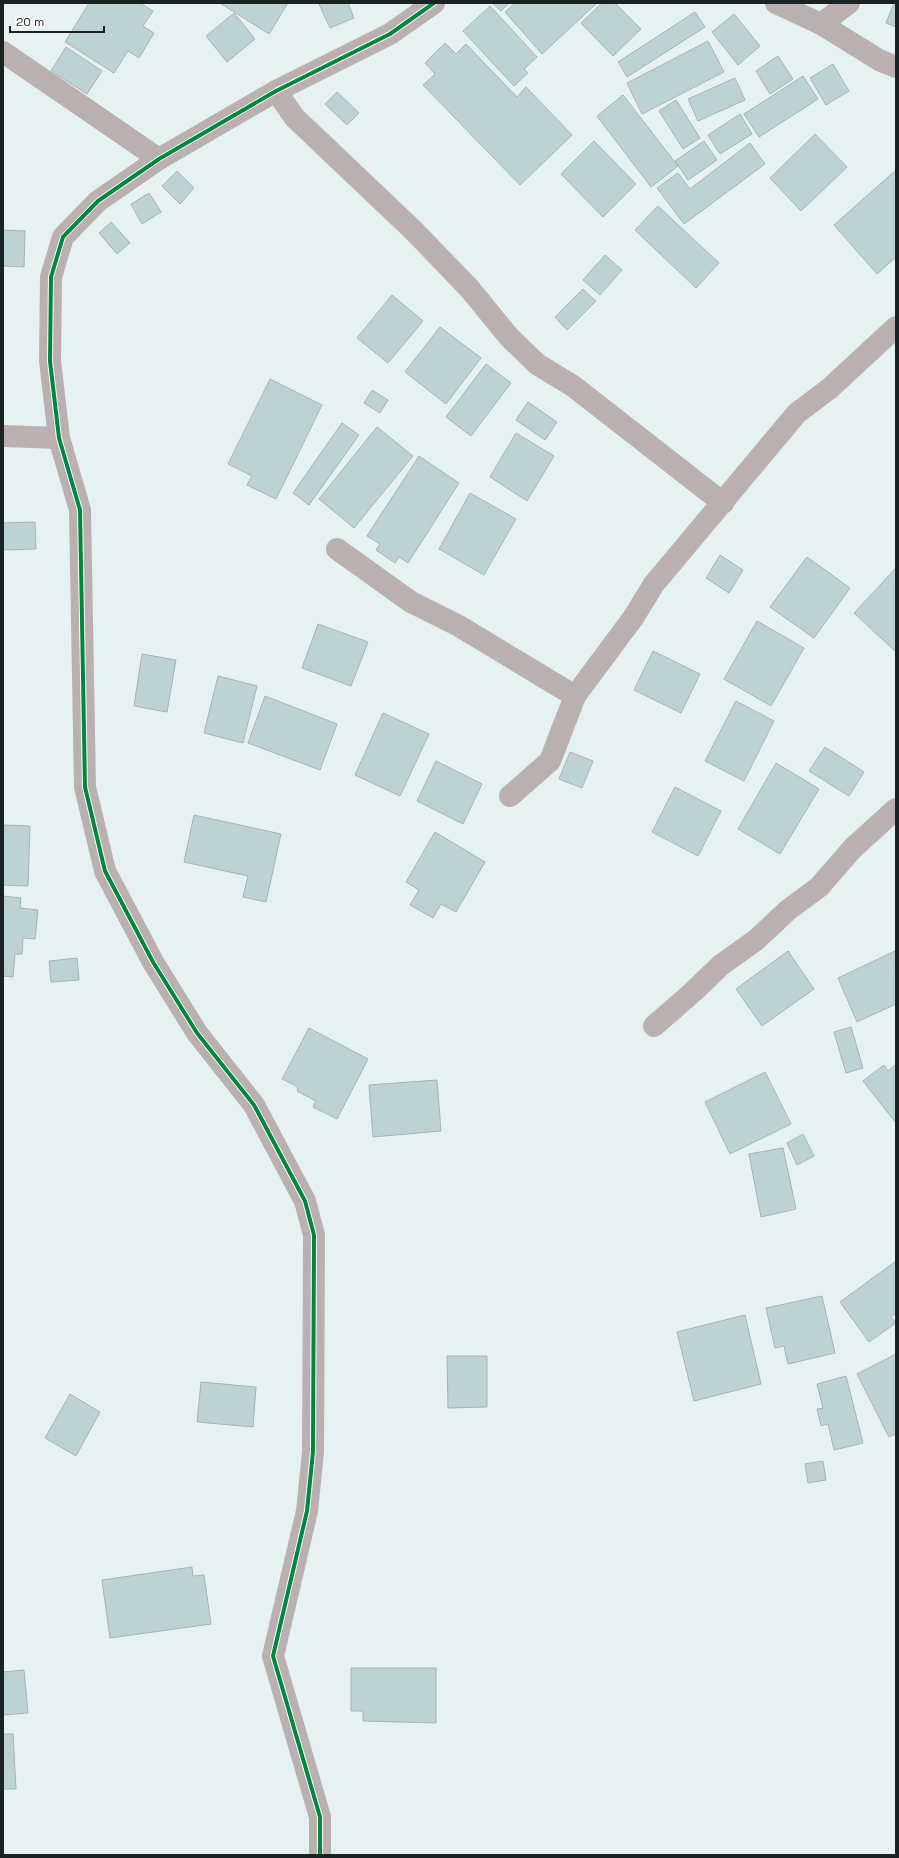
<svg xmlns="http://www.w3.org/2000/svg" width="899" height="1858" font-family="'Space Grotesk',sans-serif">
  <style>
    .building { fill: #bdd2d2; stroke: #aab2b2 }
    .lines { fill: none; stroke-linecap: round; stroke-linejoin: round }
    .minor { stroke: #bab0b0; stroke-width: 22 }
    .cycleway-casing { stroke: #fff; stroke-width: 6 }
    .cycleway { stroke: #00873e; stroke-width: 4 }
  </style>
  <rect width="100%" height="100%" fill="#e6f1f1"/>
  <g class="building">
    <path d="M89,3H140L153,11L143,26L154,33L139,58L128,51L114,73L65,42Z"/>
    <path d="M220,3H288L269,34Z"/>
    <path d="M321,3H348L354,18L330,28L319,4Z"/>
    <path d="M492,3H509L501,11Z"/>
    <path d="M515,3H597L542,54L505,12Z"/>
    <path d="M602,3H615L641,29L613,56L581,23Z"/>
    <path d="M894,3H896V27L886,23Z"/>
    <path d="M490,6L537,57L524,69L528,73L514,86L463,31Z"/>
    <path d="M695,12L705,27L627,77L618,62Z"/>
    <path d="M234,13L255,39L227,62L206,36Z"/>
    <path d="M734,14L760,46L738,65L712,32Z"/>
    <path d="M708,41L724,72L642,114L627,83Z"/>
    <path d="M445,43L456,54L466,44L517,97L526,87L572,135L520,185L423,85L435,74L425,63Z"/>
    <path d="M66,47L102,71L87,94L51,71Z"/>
    <path d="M778,56L793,79L770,94L756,71Z"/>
    <path d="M833,64L849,91L826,105L810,78Z"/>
    <path d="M803,76L818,99L759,137L744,114Z"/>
    <path d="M735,78L745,100L698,121L688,99Z"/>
    <path d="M337,92L359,113L347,125L325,104Z"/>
    <path d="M623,95L678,166L651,187L597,116Z"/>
    <path d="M676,100L700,138L683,149L659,111Z"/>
    <path d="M740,114L752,134L720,154L708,135Z"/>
    <path d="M815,134L847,167L801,211L770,178Z"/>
    <path d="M594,141L636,184L603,217L561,174Z"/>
    <path d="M704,141L717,160L688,180L675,161Z"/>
    <path d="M750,143L765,164L684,224L657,188L678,173L690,189Z"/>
    <path d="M896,170V257L877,274L834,225Z"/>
    <path d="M177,171L194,188L180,204L162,186Z"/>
    <path d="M149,193L161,212L142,224L131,204Z"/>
    <path d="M658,206L719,263L696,288L635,230Z"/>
    <path d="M111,222L130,243L117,254L99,233Z"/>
    <path d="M3,230L25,231L24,267L3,266Z"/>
    <path d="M605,255L622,270L600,295L583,280Z"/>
    <path d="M583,289L596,301L567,330L555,317Z"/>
    <path d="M392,295L423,321L388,363L357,338Z"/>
    <path d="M440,327L481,358L446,404L405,372Z"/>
    <path d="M486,364L511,383L471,436L446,417Z"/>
    <path d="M270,379L322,405L276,499L247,485L252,476L228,464Z"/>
    <path d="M372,390L388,400L380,413L364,403Z"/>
    <path d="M528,402L557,422L545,440L516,420Z"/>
    <path d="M342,423L359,435L309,505L293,493Z"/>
    <path d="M377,427L413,456L354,528L319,499Z"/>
    <path d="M516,433L554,456L527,501L490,477Z"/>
    <path d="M419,456L459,483L408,563L399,557L395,563L376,550L380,544L367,536Z"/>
    <path d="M470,493L516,519L484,575L439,549Z"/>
    <path d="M35,522L36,549L3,550V523Z"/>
    <path d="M720,555L743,570L729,593L706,578Z"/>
    <path d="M807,557L850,588L814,638L770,607Z"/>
    <path d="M896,568V652L854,613Z"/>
    <path d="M757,621L804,648L771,706L724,679Z"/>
    <path d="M318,624L368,642L351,686L302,668Z"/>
    <path d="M653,651L700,674L681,713L634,690Z"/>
    <path d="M142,654L176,660L167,712L134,706Z"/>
    <path d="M218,676L257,686L243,743L204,733Z"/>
    <path d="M265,696L337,724L320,770L248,743Z"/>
    <path d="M736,701L774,721L744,781L705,761Z"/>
    <path d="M383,713L429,734L400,796L355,775Z"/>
    <path d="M825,747L864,772L849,796L809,771Z"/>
    <path d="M570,752L593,761L582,788L559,779Z"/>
    <path d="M436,761L482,784L463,824L417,801Z"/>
    <path d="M776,763L819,789L780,854L738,829Z"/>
    <path d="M675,787L721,811L698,856L652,832Z"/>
    <path d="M194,815L281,834L266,902L243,897L248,876L184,862Z"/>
    <path d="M3,825L30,826L28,886L3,885Z"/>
    <path d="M435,832L485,862L456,912L441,904L433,918L410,905L419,890L406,882Z"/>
    <path d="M3,896L21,898L20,908L38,910L35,939L23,938L22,954H15L13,977L3,976Z"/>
    <path d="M788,951L814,989L762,1026L736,989Z"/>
    <path d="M895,951L896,1004L857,1022L838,978Z"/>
    <path d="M77,958L79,980L51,982L49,961Z"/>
    <path d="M851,1027L863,1068L846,1073L834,1032Z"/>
    <path d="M309,1028L368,1059L337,1119L313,1107L316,1101L297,1091L298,1087L282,1079Z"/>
    <path d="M896,1064V1123L863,1081L884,1065L888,1071Z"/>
    <path d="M765,1072L791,1124L730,1154L705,1102Z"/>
    <path d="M437,1080L441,1131L373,1137L369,1085Z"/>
    <path d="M803,1134L814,1156L797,1165L787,1143Z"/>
    <path d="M783,1148L796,1209L761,1217L749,1154Z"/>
    <path d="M896,1261V1313L891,1317L896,1323L869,1342L840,1302Z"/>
    <path d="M822,1296L835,1353L788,1364L784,1346L775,1348L766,1308Z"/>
    <path d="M745,1315L761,1384L694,1401L677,1332Z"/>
    <path d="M896,1354V1434L889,1437L857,1374Z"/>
    <path d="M447,1356H487V1407L448,1408Z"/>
    <path d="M846,1376L863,1443L834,1450L828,1424L821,1426L817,1409L823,1408L817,1384Z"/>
    <path d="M201,1382L256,1387L253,1427L197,1422Z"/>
    <path d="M70,1394L100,1412L76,1456L45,1438Z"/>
    <path d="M823,1461L826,1480L808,1483L805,1464Z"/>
    <path d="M192,1567L193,1576L204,1575L211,1624L110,1638L102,1580Z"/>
    <path d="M351,1668H436V1723L363,1721V1711H351Z"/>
    <path d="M24,1670L28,1713L3,1715V1672Z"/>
    <path d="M3,1734H13L16,1789H3Z"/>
  </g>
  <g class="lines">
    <g class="minor">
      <path d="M776,3L821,24L879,60L896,67"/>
      <path d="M821,24L849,3"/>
      <path d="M3,52L159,159"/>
      <path d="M276,91L295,118L413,230L469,288L510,338L537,364L573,386L723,503"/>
      <path d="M3,436L59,438"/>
      <path d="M337,549L411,602L459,626L575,696"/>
      <path d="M510,796L550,761L575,696L633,618L654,584L797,413L829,389L896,327"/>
      <path d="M654,1026L694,991L721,965L756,940L788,910L819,887L853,848L896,809"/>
      <path d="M320,1855V1817L273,1656L307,1511L313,1452L314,1235L305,1201L254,1105L197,1033L153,962L105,871L85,787L80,510L59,438L50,361L51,277L63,237L98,201L159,159L276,91L390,34L434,3"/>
    </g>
    <defs>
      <path id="cycleway" d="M320,1855V1817L273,1656L307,1511L313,1452L314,1235L305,1201L254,1105L197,1033L153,962L105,871L85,787L80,510L59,438L50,361L51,277L63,237L98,201L159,159L276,91L390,34L434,3"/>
    </defs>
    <use href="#cycleway" class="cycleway-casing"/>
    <use href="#cycleway" class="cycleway"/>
  </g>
  <rect width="899" height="1858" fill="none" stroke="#1b2222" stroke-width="8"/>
  <path d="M10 26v6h94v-6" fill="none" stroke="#1b2222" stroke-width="2"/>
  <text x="16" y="26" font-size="12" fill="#1b2222" stroke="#ffffff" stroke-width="3" paint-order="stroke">20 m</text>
</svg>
